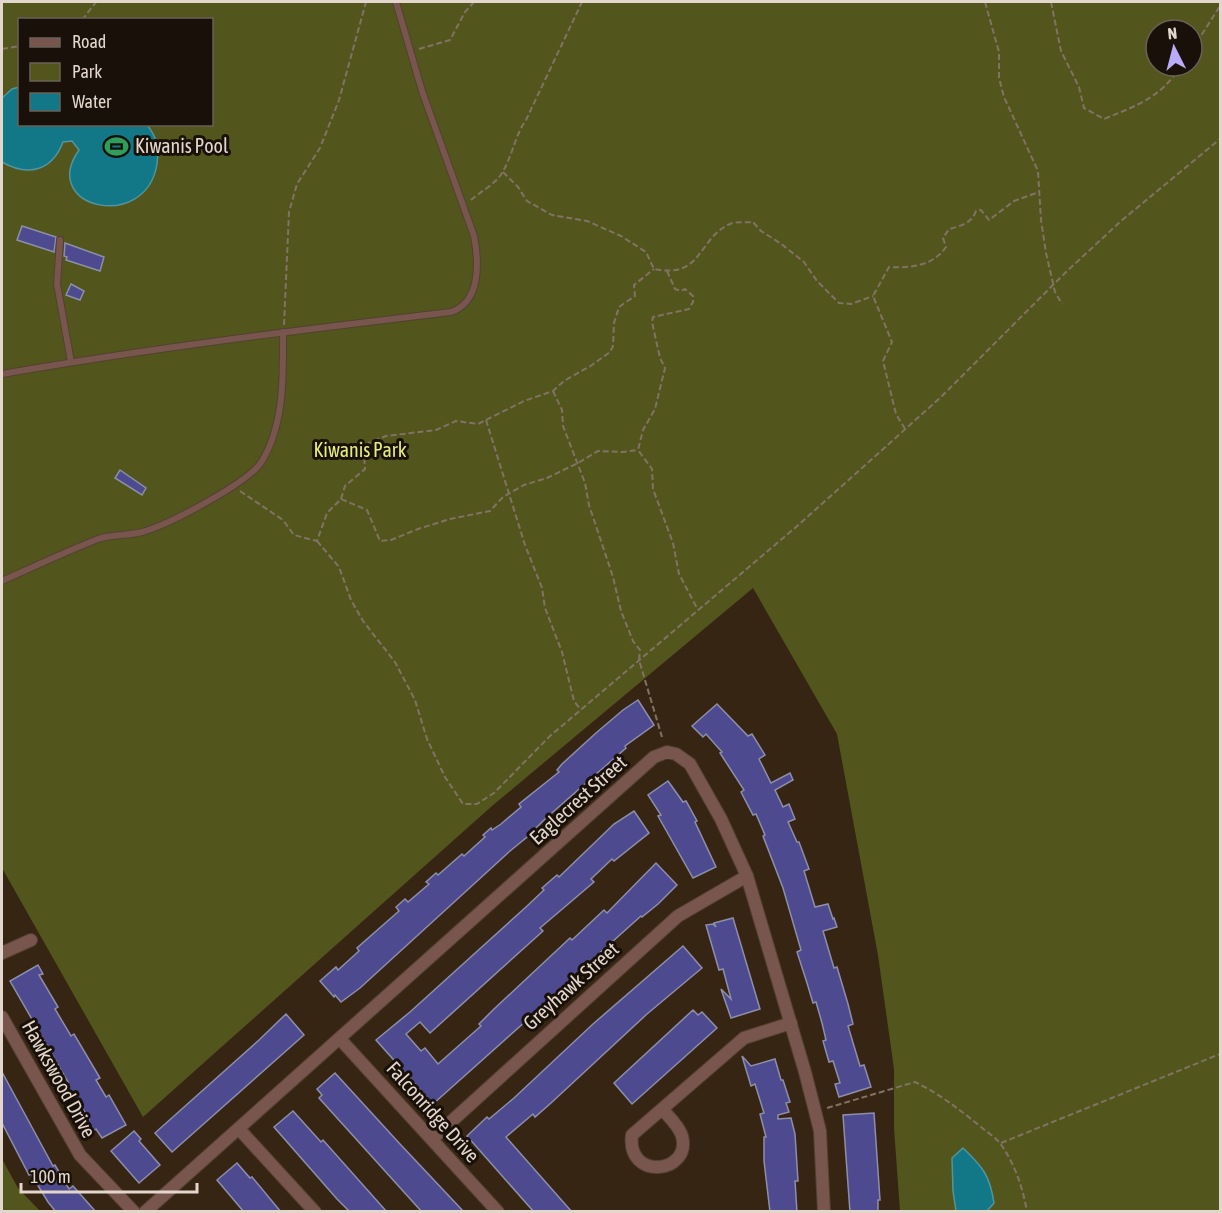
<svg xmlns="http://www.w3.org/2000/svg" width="1222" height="1213" font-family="'Asap Condensed',sans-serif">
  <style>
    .green { fill: #52561c; fill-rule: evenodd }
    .water { fill: #127888; stroke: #51949d; stroke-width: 1.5 }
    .building { fill: #4d4a8f; stroke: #8d8fa9; stroke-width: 1.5 }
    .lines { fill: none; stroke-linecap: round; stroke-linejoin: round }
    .lane-casing { stroke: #534132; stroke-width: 8 }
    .street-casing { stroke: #534132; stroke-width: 14 }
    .path { stroke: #817264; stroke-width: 2; stroke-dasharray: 6 3; stroke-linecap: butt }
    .lane { stroke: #78554d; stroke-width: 6 }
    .street { stroke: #78554d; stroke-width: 12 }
    .labels { text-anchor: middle; stroke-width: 6; stroke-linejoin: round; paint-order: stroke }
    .poi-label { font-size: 20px; fill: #e3d7cd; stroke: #181009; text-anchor: start }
    .park-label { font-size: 20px; fill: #e5ed7a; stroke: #181009 }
    .street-label { font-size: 20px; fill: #e3d7cd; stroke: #181009 }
  </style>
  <rect width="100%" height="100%" fill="#372514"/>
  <g class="green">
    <path d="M2,2H1220V1211H900L894,1128V1069L878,955L837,734L753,588L492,806L143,1117L2,868ZM20,20H212V124H20ZM1156,30H1192V66H1156Z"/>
    <path d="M2,1159L18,1188L40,1211H2Z"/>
  </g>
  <g class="water">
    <path d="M19,87L20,124L147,125C157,137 159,148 157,164C146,233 38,208 79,150L72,141L63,142C52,171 28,177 2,162V98L12,89Z"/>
    <path d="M963,1148C983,1167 990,1176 994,1203L987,1211H956L953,1191L952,1158Z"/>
  </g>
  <g class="building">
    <path d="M22,226L56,237L54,252L17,240Z"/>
    <path d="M65,243L104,257L100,271L66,260L67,257L64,256Z"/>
    <path d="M71,284L84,291L80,300L66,295Z"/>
    <path d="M120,470L146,488L142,495L115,478Z"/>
    <path d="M638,700L654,725L625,746L626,748L545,819L536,828L537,829L510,851L360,988L341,1002L335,995L334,997L320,981L336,967L338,970L359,951L357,948L399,911L396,907L405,899L408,902L429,884L426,882L436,873L438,875L462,854L464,856L485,837L483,835L491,828L492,830L501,824L521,807L519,804L559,772L557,770L562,764L596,733L623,710Z"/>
    <path d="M717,704L748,736L752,734L765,755L759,759L771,783L790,773L793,780L775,790L783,807L789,804L795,819L788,822L797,842H799L809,869L804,871L815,907L828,904L833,919L834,918L837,927L823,931L834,968L837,967L848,1004L853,1024L848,1026L860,1066L864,1065L871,1087L839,1097L835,1084L840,1083L833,1061L829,1062L823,1041L826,1040L822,1023L816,1002L813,1003L807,983L797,952L801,950L783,888L763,836L765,835L756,814L753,815L741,792L744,790L720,753L722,752L706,734L703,737L692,726Z"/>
    <path d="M668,781L683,802L686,801L697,821L695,822L716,867L693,878L658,816L661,815L648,795Z"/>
    <path d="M634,811L649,833L614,861L612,859L591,879L594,882L540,928L543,931L430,1033L420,1022L406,1034L421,1051L425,1048L438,1064L481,1026L479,1024L494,1009L570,938L572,940L604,910L607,913L656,863L677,885L658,904L642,917L641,916L593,959L563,988L433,1104L376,1040L410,1012L526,907L544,890L542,888L557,875L559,877L614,824Z"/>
    <path d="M733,918L760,1009L731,1018L721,989L731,999L723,969L719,970L706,925L713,924L716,927L714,923Z"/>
    <path d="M683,946L702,968L647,1014L551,1103L535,1117L533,1114L506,1137L572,1212H534L467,1136L487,1117L489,1119L514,1098L593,1024Z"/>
    <path d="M38,965L43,974L39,975L58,1007L55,1009L71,1036L74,1034L100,1078L96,1080L106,1097L109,1095L126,1125L102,1138L96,1129L93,1131L87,1121L89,1120L74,1093L71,1094L65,1083L68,1082L10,981Z"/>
    <path d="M693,1010L698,1015L702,1012L717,1028L632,1104L614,1083Z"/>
    <path d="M286,1014L304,1035L172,1152L155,1133L259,1040Z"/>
    <path d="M742,1056L751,1066L775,1059L781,1080H783L790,1102L786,1103L789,1112L778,1115V1119L791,1118L795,1134L798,1181H795L797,1212H770L764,1161V1137H766L760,1114L764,1113L755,1084L751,1086Z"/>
    <path d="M2,1072L53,1166L55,1165L69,1189L73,1186L96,1212H56L48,1202L31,1174L29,1175L2,1123Z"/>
    <path d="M335,1073L400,1144L464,1212H422L319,1098L322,1095L317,1089Z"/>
    <path d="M293,1111L321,1142L323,1140L387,1212H350L337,1199L274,1127Z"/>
    <path d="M874,1113L880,1200H878V1212H850L843,1115Z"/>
    <path d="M134,1131L141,1139L139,1141L160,1165L139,1183L111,1151Z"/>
    <path d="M237,1163L250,1178L252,1177L281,1212H244L217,1180Z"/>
  </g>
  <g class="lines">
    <defs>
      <g id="lane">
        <path d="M60,240L57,284L71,362"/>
        <path d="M2,374C151,348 300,330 451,312C481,302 479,262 474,236L422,91L396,2"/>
        <path d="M2,581C33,567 65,552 98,539C112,534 127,536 142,532C168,525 250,482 262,461C285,423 283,373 283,332"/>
      </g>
      <g id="street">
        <path d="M2,953L31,940"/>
        <path d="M2,1017L80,1155L134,1212"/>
        <path d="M340,1039L498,1212"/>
        <path d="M662,1109C669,1117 679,1126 682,1136C692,1174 626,1181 632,1135L744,1038L791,1023"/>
        <path d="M239,1129L315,1212"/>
        <path d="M432,1139L678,916L747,876"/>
        <path d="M145,1212L654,757L667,752L676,754L690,764L721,819L747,876L805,1072L815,1111L820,1131L824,1212"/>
      </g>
    </defs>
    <use href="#lane" class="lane-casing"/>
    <use href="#street" class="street-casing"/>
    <g class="path">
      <path d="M985,2L999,52V78L1004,97L1038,171L1041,220L1046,253L1055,292L1062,304"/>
      <path d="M1051,2L1061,51L1079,87L1084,108L1104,119C1138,105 1160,98 1181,66"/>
      <path d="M82,20L96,2"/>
      <path d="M2,49L20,46"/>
      <path d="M419,49L450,40L465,12L474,2"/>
      <path d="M1192,50L1220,6"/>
      <path d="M503,172L518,187L527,201L552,215L587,221L621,236L646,252L654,269C703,279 697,239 730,224C736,221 746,223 753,222L761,231L780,243L804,262L817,281L839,303L851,304L873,296"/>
      <path d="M471,200C480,192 493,185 500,176C512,159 514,137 526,120L582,2"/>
      <path d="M667,271L675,289L681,291L685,289L693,296V302L689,309L653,317L652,322L660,358L665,368L655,409L643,430L638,450L652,469L653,489L673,543L679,574L698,610"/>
      <path d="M284,325L289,212L297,184L320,148L339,100L366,2"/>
      <path d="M553,391L562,410L563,426L585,483L589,505L613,577L621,611L633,641L640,650L639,660L662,737"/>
      <path d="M486,420L525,545L542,588L545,608L562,652L574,701L581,710"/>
      <path d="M905,429L896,414L883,361L892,342L873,296L889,267C911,268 933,266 946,247L943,238L949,229C961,226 972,223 976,211L981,210L989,220L1014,201L1039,192"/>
      <path d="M240,491L283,520L294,535L317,541L327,513L341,499L367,510L380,541L391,540L418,529L450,519L490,511L503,497L524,485L547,478L578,463L598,451L623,452L638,450"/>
      <path d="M341,499L345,486L365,469L364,454L369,443L386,436L436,430L456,421L478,424L524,401L553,391L564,381L592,365L610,352L613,346L614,323L619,307L635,296L634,285L654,269"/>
      <path d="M317,541L339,567L351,600L363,621L395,662L415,700L427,739L445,777L463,804H477L494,793L550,736L796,527L940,398L1065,273L1121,221L1220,139"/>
      <path d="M827,1108L915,1082C940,1094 960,1110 981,1127C988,1133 997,1138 1002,1146C1015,1165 1023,1188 1027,1212"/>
      <path d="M1001,1143L1220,1054"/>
    </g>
    <use href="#lane" class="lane"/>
    <use href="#street" class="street"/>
  </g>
  <defs>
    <symbol id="stadium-bare" viewBox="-9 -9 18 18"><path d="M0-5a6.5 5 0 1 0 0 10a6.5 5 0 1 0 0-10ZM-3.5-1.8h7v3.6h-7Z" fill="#2e9e5b" stroke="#181009" stroke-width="2.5" paint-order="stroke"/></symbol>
  </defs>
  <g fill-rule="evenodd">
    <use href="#stadium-bare" x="100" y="130" width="33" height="33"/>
  </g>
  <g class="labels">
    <g class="poi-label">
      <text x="135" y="153">Kiwanis Pool</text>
    </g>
    <g class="park-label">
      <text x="360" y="457">Kiwanis Park</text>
    </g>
    <g class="street-label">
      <text transform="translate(578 800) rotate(-42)" y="7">Eaglecrest Street</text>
      <text transform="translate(571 986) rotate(-42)" y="7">Greyhawk Street</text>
      <text transform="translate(59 1079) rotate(61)" y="7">Hawkswood Drive</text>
      <text transform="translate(433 1112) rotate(48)" y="7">Falconridge Drive</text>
    </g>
  </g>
  <rect width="1222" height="1213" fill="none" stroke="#e3d7cd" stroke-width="6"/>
  <rect x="18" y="18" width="195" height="108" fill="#181009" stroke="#696057" stroke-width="1.5"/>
  <rect x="30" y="38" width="30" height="9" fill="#78554d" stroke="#696057" stroke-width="1.5"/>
  <text x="72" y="48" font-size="18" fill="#e3d7cd">Road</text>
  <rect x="30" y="63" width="30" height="18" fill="#52561c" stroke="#696057" stroke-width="1.5"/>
  <text x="72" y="78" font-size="18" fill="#e3d7cd">Park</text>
  <rect x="30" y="93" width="30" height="18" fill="#127888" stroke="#696057" stroke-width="1.5"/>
  <text x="72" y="108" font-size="18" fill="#e3d7cd">Water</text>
  <g transform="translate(1174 48) rotate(354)"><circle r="28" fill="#181009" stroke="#696057" stroke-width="1.5"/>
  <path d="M0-4.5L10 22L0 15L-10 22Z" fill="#b9abf7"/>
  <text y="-9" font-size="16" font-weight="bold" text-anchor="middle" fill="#e3d7cd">N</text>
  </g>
  <path d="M21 1183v9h176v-9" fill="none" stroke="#e3d7cd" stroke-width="3"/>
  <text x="30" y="1183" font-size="18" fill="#e3d7cd" stroke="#181009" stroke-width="4.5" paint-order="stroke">100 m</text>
</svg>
